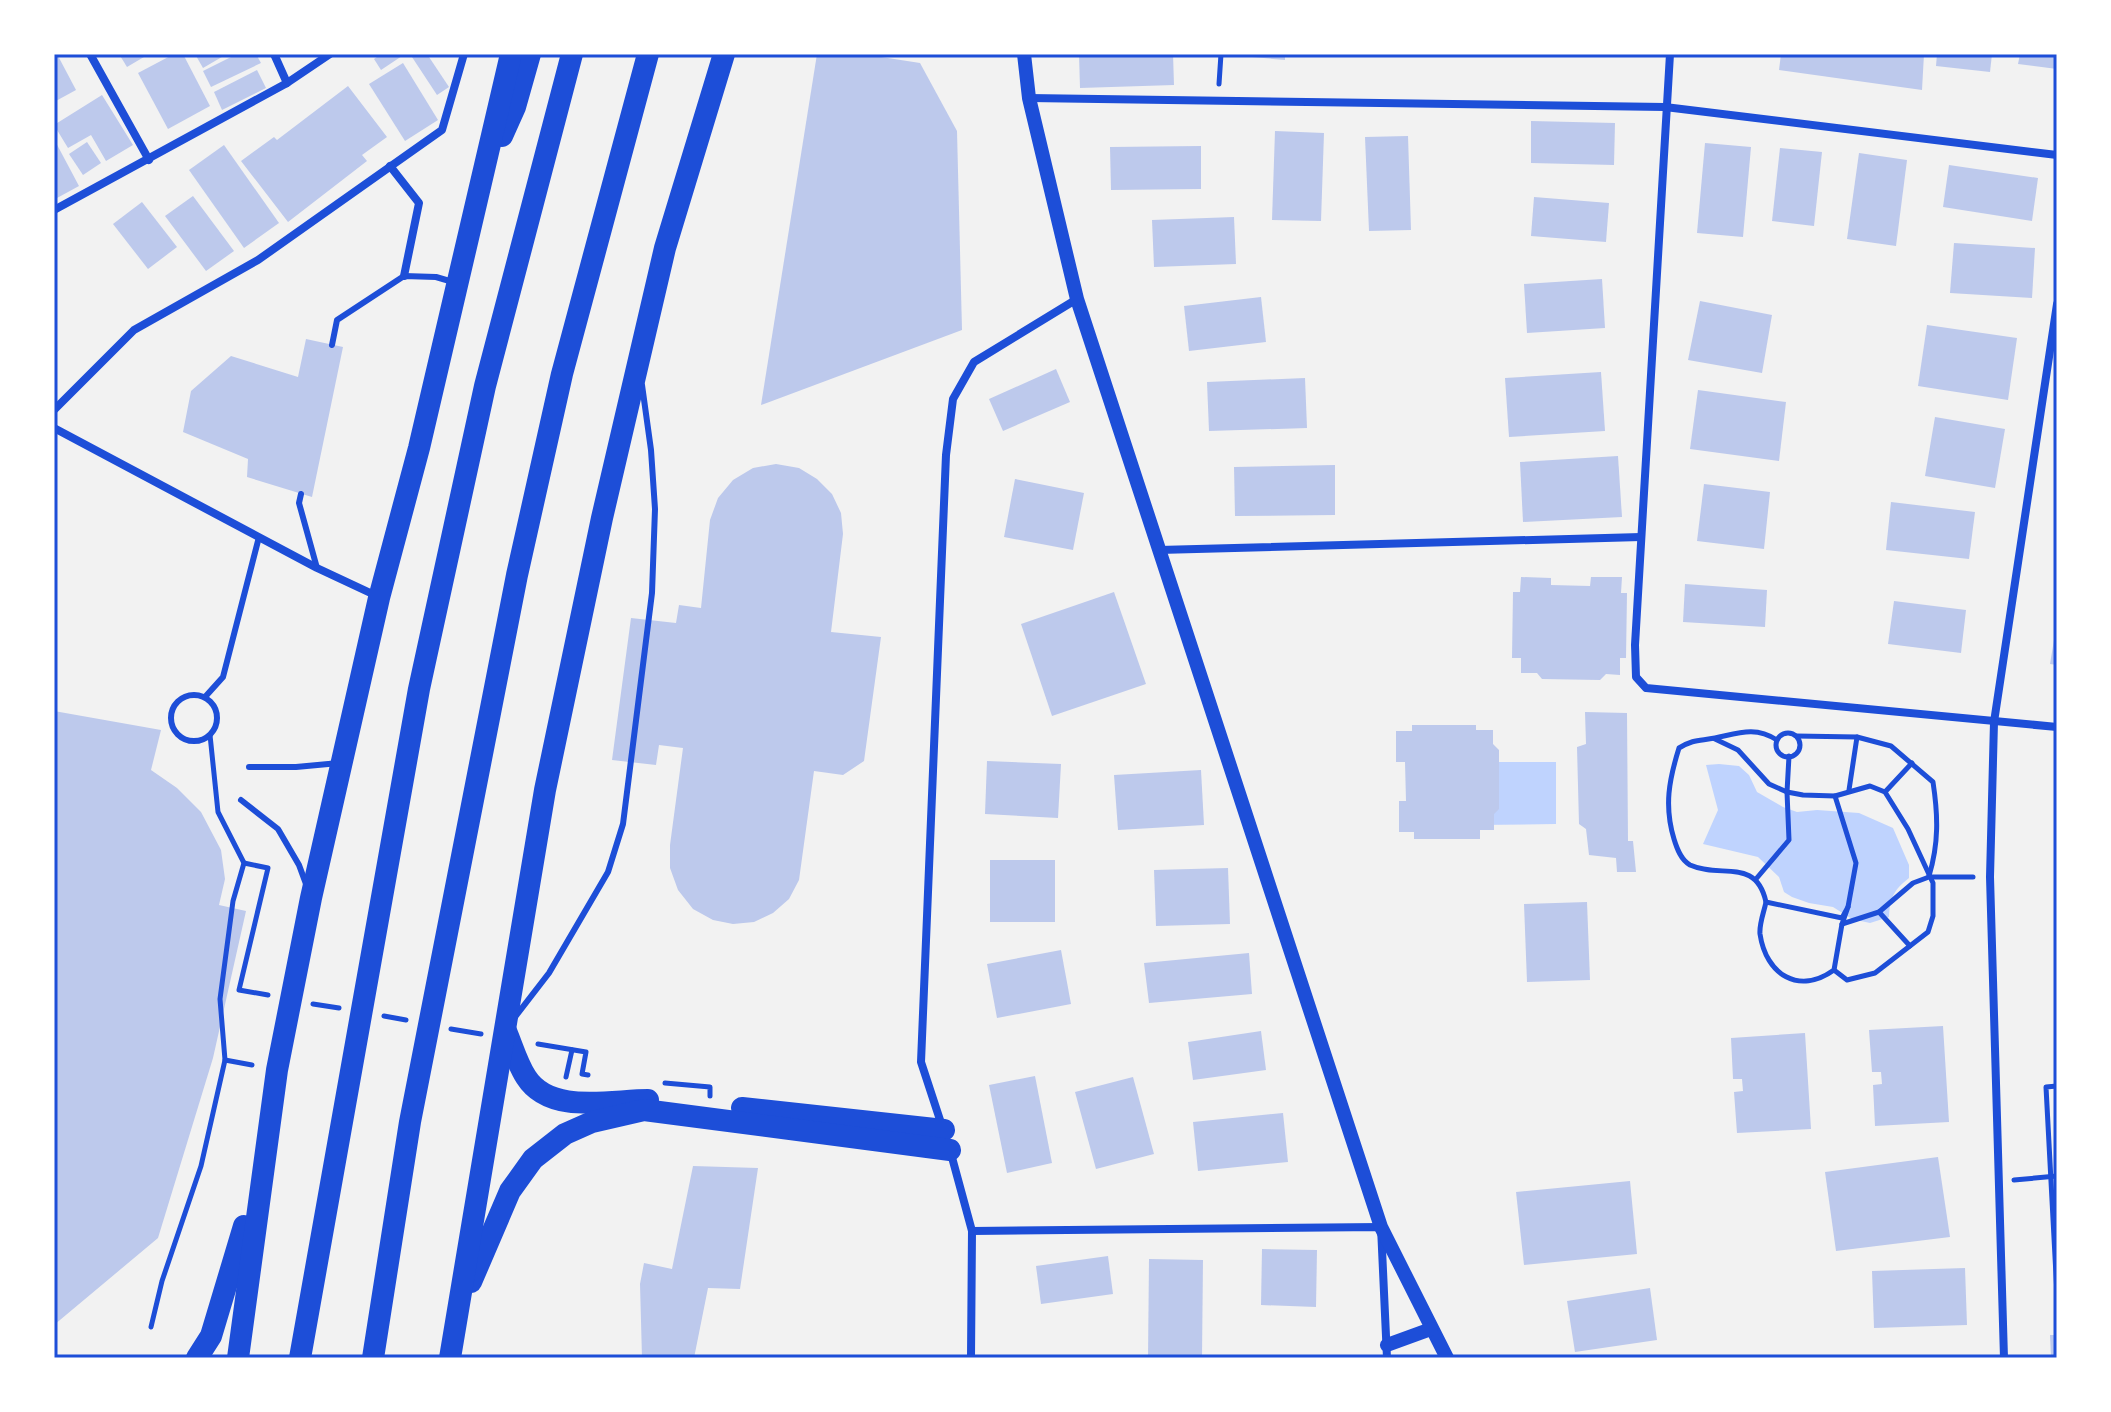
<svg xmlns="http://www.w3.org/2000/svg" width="2111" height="1412" font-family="Commissioner,sans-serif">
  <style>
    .water { fill: #bfd3fe }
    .building { fill: #bdc9ec }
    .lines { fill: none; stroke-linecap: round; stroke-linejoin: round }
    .path { stroke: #1d4ed8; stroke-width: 5 }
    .service { stroke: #1d4ed8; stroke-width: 6 }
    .minor { stroke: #1d4ed8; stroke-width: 8 }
    .tertiary { stroke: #1d4ed8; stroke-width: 14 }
    .trunk { stroke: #1d4ed8; stroke-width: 22 }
    .neatline { fill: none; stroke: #1d4ed8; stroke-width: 3 }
  </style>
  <rect width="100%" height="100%" fill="#f2f2f2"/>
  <g class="water">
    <path d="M1478,762H1556V824L1477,825Z"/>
    <path d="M1719,764L1739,766L1749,775L1757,792L1783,807L1797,812L1817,810L1859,813L1893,828L1909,865V878C1894,890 1890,897 1889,917L1870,923L1852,919L1833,907L1809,903L1792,897L1784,892L1779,877L1758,857L1703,844L1718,810L1706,765Z"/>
  </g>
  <g class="building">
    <path d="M54,54H57L76,90L54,102Z"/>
    <path d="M119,54H149L127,67Z"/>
    <path d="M174,54H183L210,106L168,129L138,73Z"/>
    <path d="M195,54H227L203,68Z"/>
    <path d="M237,54H256L261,63L211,87L203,71Z"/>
    <path d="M381,54H405L381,70L374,59Z"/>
    <path d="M410,54H427L449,87L437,95Z"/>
    <path d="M817,54H862L920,63L957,131L962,330L761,405Z"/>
    <path d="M1079,54H1173L1174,85L1080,88Z"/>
    <path d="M1241,54H1285V60L1241,56Z"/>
    <path d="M1781,54H1924L1922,90L1779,70Z"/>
    <path d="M1937,54H1992L1990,72L1936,66Z"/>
    <path d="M2020,54H2057V69L2018,64Z"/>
    <path d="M403,63L438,120L405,141L369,84Z"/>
    <path d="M257,70L266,88L222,110L214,92Z"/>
    <path d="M348,86L387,137L362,155L367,161L288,222L241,161L274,137L277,140Z"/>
    <path d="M102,95L133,145L106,161L91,135L68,148L54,125Z"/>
    <path d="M1531,121L1615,123L1614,165L1531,163Z"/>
    <path d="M1275,131L1324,133L1321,221L1272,220Z"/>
    <path d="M1408,136L1411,230L1369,231L1365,137Z"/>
    <path d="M54,139L79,186L57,198L54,194Z"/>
    <path d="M87,142L101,163L83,175L69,154Z"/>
    <path d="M1705,143L1751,147L1743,237L1697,233Z"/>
    <path d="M224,145L279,223L244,248L189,170Z"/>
    <path d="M1201,146V189L1111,190L1110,147Z"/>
    <path d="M1780,148L1822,152L1814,226L1772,221Z"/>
    <path d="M1859,153L1907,160L1896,246L1847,239Z"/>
    <path d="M1949,165L2038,178L2032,221L1943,207Z"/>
    <path d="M193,196L234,251L206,271L165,216Z"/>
    <path d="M1534,197L1609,203L1606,242L1531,236Z"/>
    <path d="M142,202L177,247L148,269L113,224Z"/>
    <path d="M1234,217L1236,264L1154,267L1152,220Z"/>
    <path d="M1954,243L2035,248L2032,298L1950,293Z"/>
    <path d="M1602,279L1605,328L1527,333L1524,284Z"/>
    <path d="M1261,297L1266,342L1189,351L1184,306Z"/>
    <path d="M1700,301L1772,315L1762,373L1688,360Z"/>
    <path d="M1927,325L2017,338L2008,400L1918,386Z"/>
    <path d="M306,339L343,347L312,497L247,477L248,459L183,432L191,391L231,356L298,377Z"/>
    <path d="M1056,369L1070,402L1003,431L989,399Z"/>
    <path d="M1601,372L1605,431L1509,437L1505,378Z"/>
    <path d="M1305,378L1307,428L1209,431L1207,382Z"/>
    <path d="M1698,390L1786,402L1779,461L1690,449Z"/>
    <path d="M1935,417L2005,429L1995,488L1925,476Z"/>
    <path d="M1618,456L1622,517L1523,522L1520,462Z"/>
    <path d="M776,464L799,468L817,479L832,494L841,513L843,534L831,632L881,637L864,761L843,775L814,771L799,880L789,899L773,913L754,922L733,924L713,920L693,909L678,890L670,868V845L683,748L659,745L656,765L612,760L631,618L676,623L679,605L701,608L710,520L718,498L733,480L753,468Z"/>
    <path d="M1335,465V515L1235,516L1234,467Z"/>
    <path d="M1015,479L1084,493L1073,550L1004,537Z"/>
    <path d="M1704,484L1770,492L1764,549L1697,541Z"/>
    <path d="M1891,502L1975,512L1969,559L1886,550Z"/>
    <path d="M1521,577L1551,578V585L1590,586L1591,577H1622L1621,593H1627L1626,658H1620V675L1606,674L1600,680L1542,679L1537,673H1521V658H1512L1513,592H1520Z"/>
    <path d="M1685,584L1767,590L1765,627L1683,622Z"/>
    <path d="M1114,592L1146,684L1052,716L1021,624Z"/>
    <path d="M1894,601L1966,610L1961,653L1888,644Z"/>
    <path d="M2055,634H2057V665L2050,664Z"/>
    <path d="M54,711L161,730L151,770L177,788L201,812L221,850L225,879L219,905L246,911L213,1058L158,1238L54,1325Z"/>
    <path d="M1585,712L1627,713L1628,841H1633L1636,872H1617L1616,858L1589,855L1586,829L1579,824L1577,747L1586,744Z"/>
    <path d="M1412,725H1476V730H1493V744L1499,750V809L1494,814V830H1480V839H1414V832H1399V801H1406L1405,762H1396V731H1412Z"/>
    <path d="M987,761L1061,764L1058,818L985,814Z"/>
    <path d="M1201,770L1204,825L1118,830L1114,775Z"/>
    <rect x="990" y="860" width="65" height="62"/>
    <path d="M1228,868L1230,924L1156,926L1154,870Z"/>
    <path d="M1587,902L1590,980L1527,982L1524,904Z"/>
    <path d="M1061,950L1071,1004L997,1018L987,964Z"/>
    <path d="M1249,953L1252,994L1149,1003L1144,963Z"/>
    <path d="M1943,1026L1949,1122L1875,1126L1873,1085L1882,1084L1881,1072H1872L1869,1030Z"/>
    <path d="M1261,1031L1266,1070L1193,1080L1188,1042Z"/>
    <path d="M1805,1033L1811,1129L1737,1133L1734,1092L1743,1091L1742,1079H1733L1731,1038Z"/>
    <path d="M1035,1076L1052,1163L1007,1173L989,1085Z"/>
    <path d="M1133,1077L1154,1154L1096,1169L1075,1092Z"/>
    <path d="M1283,1113L1288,1162L1198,1171L1193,1122Z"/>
    <path d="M1938,1157L1950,1237L1836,1251L1825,1172Z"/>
    <path d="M693,1166L758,1168L740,1289L708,1288L694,1358H642L640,1284L644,1263L672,1269Z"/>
    <path d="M1630,1181L1637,1254L1524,1265L1516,1192Z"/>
    <path d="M1262,1249L1317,1250L1316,1307L1261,1305Z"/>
    <path d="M1108,1256L1113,1294L1041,1304L1036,1266Z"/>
    <path d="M1149,1259L1203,1260L1202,1358H1148Z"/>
    <path d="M1965,1268L1967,1325L1874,1328L1872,1271Z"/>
    <path d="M1650,1288L1657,1340L1575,1352L1567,1301Z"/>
    <path d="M2050,1335H2057V1358H2051Z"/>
  </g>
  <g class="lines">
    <g class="path">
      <path d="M1219,84L1221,54"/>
      <circle cx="1788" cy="745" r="12"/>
      <path d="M210,735L218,812L244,863L233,901L220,999L225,1060"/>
      <path d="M1796,736L1857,737L1891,746L1933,782C1938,815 1939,843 1929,876"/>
      <path d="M1715,739L1738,750L1769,784L1787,792L1803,795L1835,796L1870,786L1885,792L1908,829L1933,883V916L1928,932L1875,973L1847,980L1834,970"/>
      <path d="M1777,740C1755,726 1739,733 1715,738C1699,741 1694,739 1679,748C1669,780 1664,806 1674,839C1677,849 1681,860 1690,865C1721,879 1756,857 1766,902L1842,918L1848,907L1842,924L1879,912L1913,883L1929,877H1973"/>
      <path d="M1849,790L1857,737"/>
      <path d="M1885,792L1912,763"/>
      <path d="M1835,796L1856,863L1848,907"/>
      <path d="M244,863L268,868L239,990L268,995"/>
      <path d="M1756,879L1789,840L1787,792L1789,756"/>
      <path d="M1766,902C1764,912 1759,924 1760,934C1766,975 1799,995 1834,970L1842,924"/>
      <path d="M1879,912L1910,946"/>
      <path d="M313,1004L339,1008"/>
      <path d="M384,1016L406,1020"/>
      <path d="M451,1029L481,1034"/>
      <path d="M538,1044L586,1052L582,1074L588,1075"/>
      <path d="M566,1077L572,1050"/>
      <path d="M665,1083L710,1087V1096"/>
      <path d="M2057,1086L2046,1087L2057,1294"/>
      <path d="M2014,1180L2057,1176"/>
      <path d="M151,1327L162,1281L201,1166L225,1060L252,1065"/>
    </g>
    <g class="service">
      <path d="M332,345L337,320L404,276L436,277L453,282"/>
      <path d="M301,494L299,503L317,568"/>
      <circle cx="194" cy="718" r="23"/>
      <path d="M205,697L223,677L259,537"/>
      <path d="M249,767H296L339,763"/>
      <path d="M241,800L278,829L299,865L306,884"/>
      <path d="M515,1017L549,973L608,872L623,824L652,593L655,509L651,450L642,385"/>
    </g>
    <g class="minor">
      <path d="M90,54L149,160"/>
      <path d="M274,54L287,83"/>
      <path d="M1670,54L1635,645L1636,677L1646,688L2057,727"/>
      <path d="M1029,98L1665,107L2057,155"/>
      <path d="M390,166L419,203L404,276"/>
      <path d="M54,210L287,83L330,54"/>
      <path d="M54,410L134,330L258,260L442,130L464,54"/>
      <path d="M54,428L317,568L379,597"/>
      <path d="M1159,550L1641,537"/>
      <path d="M942,1126L921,1062L946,455L953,399L974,362L1077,299"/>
      <path d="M950,1150L972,1231L971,1358"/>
      <path d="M972,1231L1381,1227L1387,1358"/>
      <path d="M2004,1358L1990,877L1994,722L2057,304"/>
    </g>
    <g class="tertiary">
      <path d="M1024,54L1029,98L1077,299L1381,1227L1447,1358"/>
      <path d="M1387,1345L1431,1329"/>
    </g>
    <g class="trunk">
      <path d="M502,136L515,107L530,54"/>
      <path d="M506,1031C512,1045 517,1063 526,1077C550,1115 610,1100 648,1100"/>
      <path d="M742,1108L944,1130"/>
      <path d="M471,1282L510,1191L533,1159L565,1134L592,1122L644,1110L950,1150"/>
      <path d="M197,1358L211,1336L244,1226"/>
      <path d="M238,1358L277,1070L311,898L379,598L419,448L511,54"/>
      <path d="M300,1358L419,689L485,386L572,54"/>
      <path d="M373,1358L410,1122L517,575L562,374L648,54"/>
      <path d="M450,1358L545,790L602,518L665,248L724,54"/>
    </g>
  </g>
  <rect width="2111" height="1412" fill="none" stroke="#ffffff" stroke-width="112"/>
  <rect x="56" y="56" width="1999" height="1300" class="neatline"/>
</svg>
